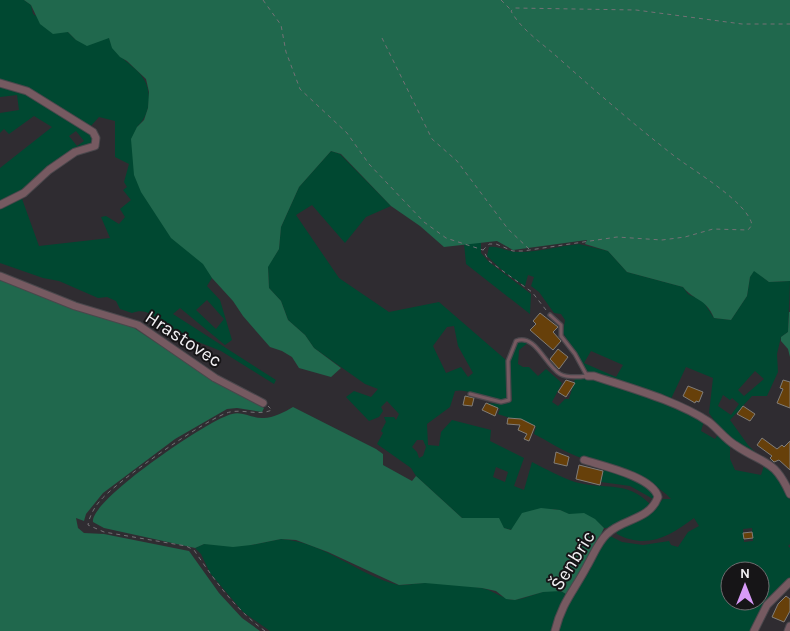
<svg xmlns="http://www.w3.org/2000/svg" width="790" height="631" font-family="Karla,sans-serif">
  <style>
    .green { fill: #004831; fill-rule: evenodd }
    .forest { fill: #20684d }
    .building { fill: #67400a; stroke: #817d78 }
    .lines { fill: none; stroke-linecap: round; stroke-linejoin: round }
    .service-casing { stroke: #4a474c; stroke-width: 5.5 }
    .minor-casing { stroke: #4a474c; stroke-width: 9 }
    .path { stroke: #737175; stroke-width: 1; stroke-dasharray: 4 4; stroke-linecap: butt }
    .service { stroke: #765a61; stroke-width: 3 }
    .minor { stroke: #765a61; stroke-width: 7 }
    .labels { text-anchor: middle; stroke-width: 4; stroke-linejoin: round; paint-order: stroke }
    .street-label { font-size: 19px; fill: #f2f0f3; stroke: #161517 }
  </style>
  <rect width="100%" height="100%" fill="#2f2c31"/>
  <g class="green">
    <path d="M0,0H24L31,5L33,14L62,32H68L76,40L109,38C118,66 150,66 149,100C148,112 145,119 137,127L212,278L207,286L220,300L232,340L225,345L180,308L173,314L276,380L274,384L221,351L158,326V319C149,312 142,309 132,313L120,309L116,301L107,297L98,298L59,281L43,278L0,263V207L21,196L39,246L110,238L101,217L106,216L119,224L125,217L120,209L131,200L123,190L127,187L124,182L129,164L115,157V121L99,117L90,127L65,113L43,96L26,88L0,82ZM207,300L224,319L216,329L196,310Z"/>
    <path d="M0,86C34,94 64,114 92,136L93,141L30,186L0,202V168L52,127L34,116L9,134L4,129L0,133V113L19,110L17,95L0,97ZM76,131L84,141L77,146L69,136Z"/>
    <path d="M331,151L340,154L391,206L366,217L345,243L312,205L296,215L339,278L389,312L439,302L506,360L507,398C490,407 472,387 455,391L450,407L427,424L428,445L439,446L441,432L452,420L491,430L490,441L524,458L514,486L524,490L532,462C546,469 560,477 575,482C603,490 627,480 650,504L647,511L607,528H604C594,517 584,515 569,514C566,514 562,510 559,510C538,506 524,514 512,530L462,518L416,476L411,468L377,444L383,433L381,431L386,422L384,417H394L396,420L399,414L387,401L381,407L383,411L379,417L369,421L346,397L354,391L371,397L378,389L365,384L314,348L305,335L288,320L281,301L269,288L268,266L279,249L281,227L299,187ZM454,326L458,346L473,373L468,377L461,367L446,373L433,346L447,327ZM417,440H423L426,447L423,456L419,458L417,452L412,447ZM496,467L508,472L505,482L493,477Z"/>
    <path d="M464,243H481V253L489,262L531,294L530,314L466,264Z"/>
    <path d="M579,244L608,251L627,272L683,287L688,294L703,301L714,318L731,320L747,296L750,277L754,270L769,282L790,281L788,332L781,337L777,354L778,372L767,396H752L730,420L748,445L761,458C738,445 725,436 709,413L713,378L686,367L670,401L588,372L563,333L565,320L561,314L554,313L539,292L531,286L534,277L528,275L525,286L505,273L487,256L489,247C499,245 509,253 520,252C539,252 559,246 579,244ZM591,351L623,365L616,377L584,363ZM755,371L764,379L744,396L738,390ZM723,395L730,400L732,398L739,404L731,415L718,406Z"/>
    <path d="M522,340L529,342L519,350L518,364L523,367H529L538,376L546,369L562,383L552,402L558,406L565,399H569L575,379L593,378L643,395L704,421L701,431L715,439L719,433L730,443V459L735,470L761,475L765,463L785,485L790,500V544L788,546L790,548V578C772,594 760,609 752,631H558L567,603L586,577L608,535L622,542L643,545L669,541L671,545L678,547L688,532L699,526L694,518C670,536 647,550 617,534L615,529L649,515L663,499H671C651,476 604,466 576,456C561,450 548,441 534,434L536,427L498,414L500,409L487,403L505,404L512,401L509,361L517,342ZM752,528L753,541L744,542L743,529ZM730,571H760V601H730Z"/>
    <path d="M604,469L620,472L653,490L655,500L630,486L601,482Z"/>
    <path d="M281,539C325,542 357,575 398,585C406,586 416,583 425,583C443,583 464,585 482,588C493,590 504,600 514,600C530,599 550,584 566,594L559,607L553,631H270L243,612L210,573L201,554L195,548L204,544L251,545Z"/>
  </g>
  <g class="forest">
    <path d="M24,0H790V281L769,282L754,271L750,277L747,296L731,320L714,318C706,298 694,301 683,287L627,272L608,251L585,244L587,240L513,250L497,241L444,247L420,226L391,206L341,154L331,151L299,187L281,227L279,249L268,267L269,288L281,301L288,320L305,335L314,348L341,368L331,377L299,368L292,357L282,351L270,347L243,316L233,301L212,278L203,264L171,238L141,192L134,175L131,139L137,127L144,120L148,108L149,92L146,79L127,61L120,57L112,48L109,38L87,46L76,40L68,32L53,34L40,24L31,5Z"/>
    <path d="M0,279L122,320L219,384L264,408L262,412L237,408L227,409L175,439L103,493L86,514L84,521L76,518L78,528L84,533L104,534L189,551L219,593L242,618L260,631H0Z"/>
    <path d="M789,312H790V357L788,349L781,341V337L788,332Z"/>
    <path d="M293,407L376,449L383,454V465L412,481L416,476L462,518H499L504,528L511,530L522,513L541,508L560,510L569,514L584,513L595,519L604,528L581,575L566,594L561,591L543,592L515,600L506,599L496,591L482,588L425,583L399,585L328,552L296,540L281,539L251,545L233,547L204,544L195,548L104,528L93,522C89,501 209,419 232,414C242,411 251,418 262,418C271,419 285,412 293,407Z"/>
  </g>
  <g class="building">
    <path d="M540,313L558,327L553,332L561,341L553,350L530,330L536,324L533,321Z"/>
    <path d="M558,349L568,357L559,369L550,359Z"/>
    <path d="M566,380L575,383L566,397L558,392Z"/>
    <path d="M783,380L790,382V408L777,403L783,389L780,388Z"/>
    <path d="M688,386L703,392L699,402L696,401L695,403L683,396Z"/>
    <path d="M465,396L474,398L472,406L463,405Z"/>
    <path d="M486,403L498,408L495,416L482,410Z"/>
    <path d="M743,406L755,414L750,421L737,414Z"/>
    <path d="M508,418L521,419L535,426L529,441L524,439L527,434L518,430L520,425L507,424Z"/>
    <path d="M762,438L777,449L782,445L784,447L790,441V470L779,460L774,462L770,458L772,456L757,445Z"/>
    <path d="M556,452L569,457L567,466L554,463Z"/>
    <path d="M579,465L603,471L600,485L576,479Z"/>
    <path d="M752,532L753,538L744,539L743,533Z"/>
    <path d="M786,596L790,599V611L784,622L772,617L778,604Z"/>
  </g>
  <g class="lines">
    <defs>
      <g id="service">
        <path d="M550,315L561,325V336L575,354L587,376"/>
        <path d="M470,394L501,402L509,400L508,361L516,341C535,333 545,365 560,374C567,378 579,377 587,376"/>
      </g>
      <g id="minor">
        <path d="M0,83L27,91L93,132L96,138L95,146L75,152L49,170L24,193L0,205"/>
        <path d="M0,276L75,306L138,325L215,378L263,403"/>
        <path d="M588,376H594C630,388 678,401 709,422C718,429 725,439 735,445C764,465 774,458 790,494"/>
        <path d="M555,631C562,602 574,591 587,566C593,556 598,542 607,534C623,518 649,521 658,497C653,477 603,466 584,460"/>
        <path d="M754,631L767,605L790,582"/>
        <path d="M788,631L790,626"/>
      </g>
    </defs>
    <use href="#service" class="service-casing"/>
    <use href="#minor" class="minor-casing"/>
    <g class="path">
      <path d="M263,0L281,25L286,52L300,89L347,133L369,164L424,222L446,238L483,250"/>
      <path d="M501,0L511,10"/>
      <path d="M382,38L432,139L457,161L508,229L529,249"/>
      <path d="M546,310L532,292L489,261L483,250L489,244H496L513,251H523L617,237L662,240L685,237L713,229L748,230L752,225C748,202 692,170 673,155C632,123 593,89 554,54C540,42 520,28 511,11L515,8L636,10L742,24H790"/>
      <path d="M265,631C235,609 215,581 194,550L186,546L104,532L88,525C89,517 95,506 100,501C114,483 210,416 230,412C244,409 258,416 272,410L268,406"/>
    </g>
    <use href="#service" class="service"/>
    <use href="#minor" class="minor"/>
  </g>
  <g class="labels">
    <g class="street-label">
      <text transform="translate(184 338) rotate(33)" y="7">Hrastovec</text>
      <text transform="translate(572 560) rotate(-58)" y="7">Šenbric</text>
    </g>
  </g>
  <g transform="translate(745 586)"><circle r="24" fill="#161517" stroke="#6e6d6f"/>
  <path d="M0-4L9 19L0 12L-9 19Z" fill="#d89bf8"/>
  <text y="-8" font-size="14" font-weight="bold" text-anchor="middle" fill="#f2f0f3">N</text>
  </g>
</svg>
